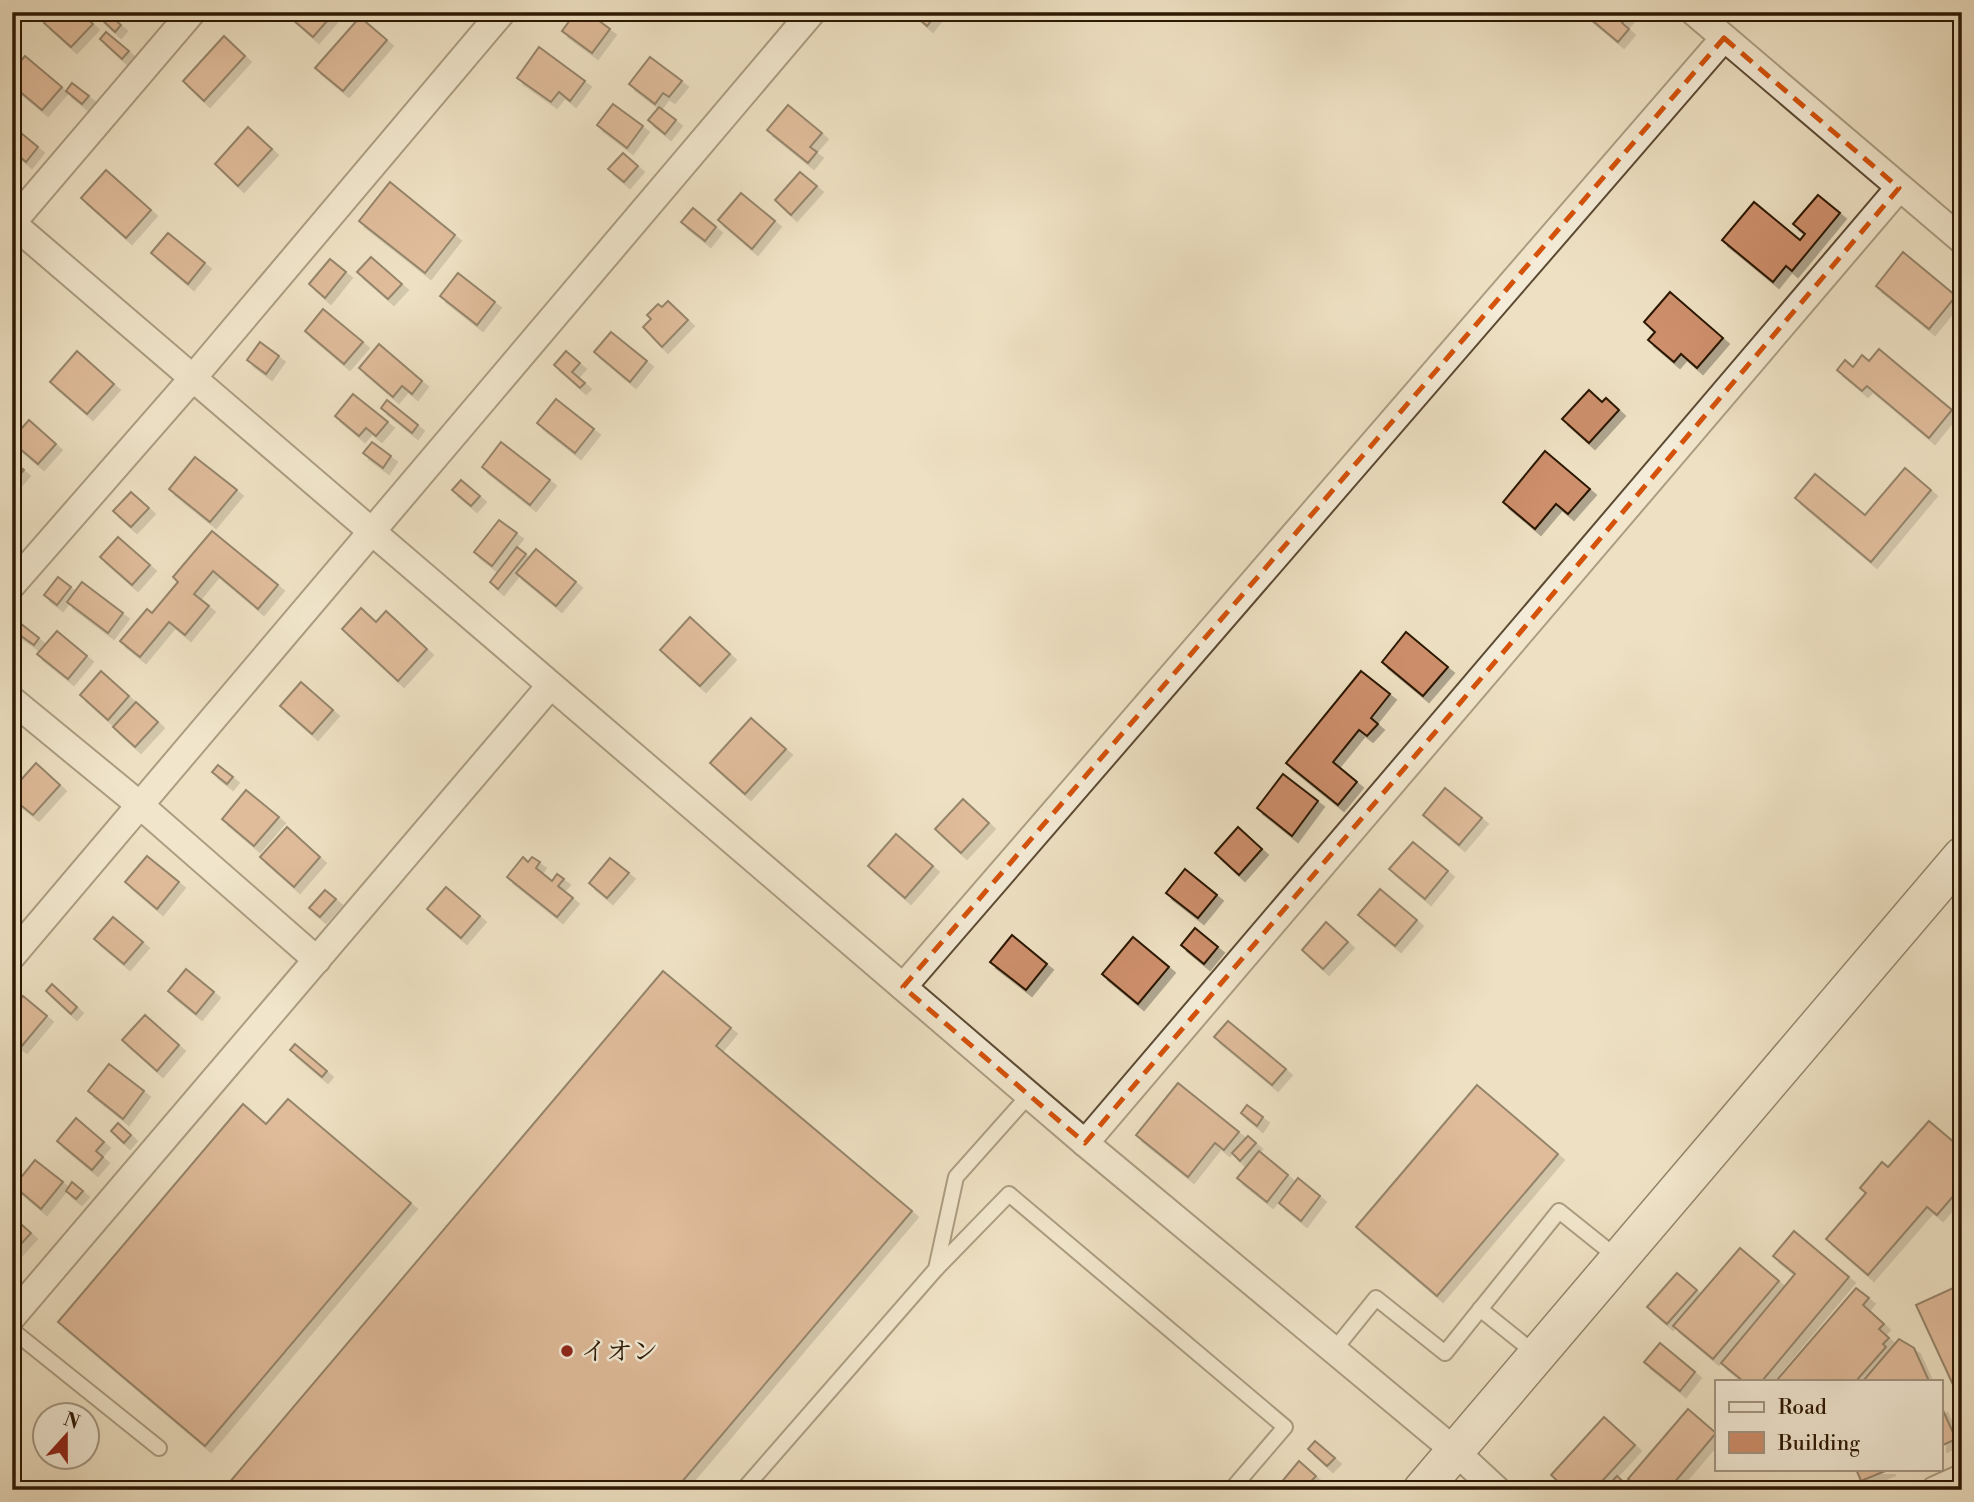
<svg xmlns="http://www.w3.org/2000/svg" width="1974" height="1502" font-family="'Libre Bodoni','Noto Serif JP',serif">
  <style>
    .building { fill: #ce8f6c; stroke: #2c1803; stroke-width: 2; filter: url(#shadow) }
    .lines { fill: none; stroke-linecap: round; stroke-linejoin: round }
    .lane-casing { stroke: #5c4a33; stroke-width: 18 }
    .street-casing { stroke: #5c4a33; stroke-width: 30 }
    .secondary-casing { stroke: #2c1803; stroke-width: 40 }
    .lane { stroke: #f4ecd8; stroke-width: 14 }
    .street { stroke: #f4ecd8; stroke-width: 26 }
    .secondary { stroke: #f4ecd8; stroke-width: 37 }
    .marked { fill: none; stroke: #d5520b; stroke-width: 5; stroke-dasharray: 14 9; stroke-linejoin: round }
    .poi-dot { fill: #8f2418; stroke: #f4ecd8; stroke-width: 2.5 }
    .labels { text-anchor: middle; stroke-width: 5; stroke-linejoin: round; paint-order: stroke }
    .poi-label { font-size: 26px; fill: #2c1803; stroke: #f4ecd8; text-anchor: start }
  </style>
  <defs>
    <filter id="shadow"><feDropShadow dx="6" dy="6" stdDeviation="0" flood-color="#0004"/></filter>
  </defs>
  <rect width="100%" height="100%" fill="#eee1c3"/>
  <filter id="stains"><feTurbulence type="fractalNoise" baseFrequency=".00286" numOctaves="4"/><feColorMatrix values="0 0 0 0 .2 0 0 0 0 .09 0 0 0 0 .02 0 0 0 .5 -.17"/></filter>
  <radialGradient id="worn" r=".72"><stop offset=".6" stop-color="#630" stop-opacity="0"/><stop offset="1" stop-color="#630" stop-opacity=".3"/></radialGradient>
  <g class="building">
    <path d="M54,12H80L93,24L71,47L44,23Z"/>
    <path d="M106,12L121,25L115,32L100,18Z"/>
    <path d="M284,12H333L334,13L313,37Z"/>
    <path d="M576,12H587L610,29L592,53L562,31Z"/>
    <path d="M911,12H938L927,26Z"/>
    <path d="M1590,12H1631L1622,23L1629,29L1618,42L1587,16Z"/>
    <path d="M360,17L387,40L343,91L315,68Z"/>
    <path d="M106,32L129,51L122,59L100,39Z"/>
    <path d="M224,36L245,56L204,101L183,81Z"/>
    <path d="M539,47L585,81L570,101L559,92L551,102L517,78Z"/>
    <path d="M25,56L62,87L42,110L12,85V71Z"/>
    <path d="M650,57L682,81L669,97L663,93L655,104L629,84Z"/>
    <path d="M72,83L89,96L82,104L66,91Z"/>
    <path d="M613,104L643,126L627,148L597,125Z"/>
    <path d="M788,105L822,133L810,147L817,152L808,163L767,130Z"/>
    <path d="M659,107L676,120L665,134L648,120Z"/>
    <path d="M248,127L272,149L238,186L215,164Z"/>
    <path d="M21,133L38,147L26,162L12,150V144Z"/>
    <path d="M623,153L638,166L624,182L608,169Z"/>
    <path d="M106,170L151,210L126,238L81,198Z"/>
    <path d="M800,172L817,186L791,215L775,200Z"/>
    <path d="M390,182L455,235L425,273L359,221Z"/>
    <path d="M741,193L775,221L752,249L718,220Z"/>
    <path d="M1818,195L1840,213L1792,271L1786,266L1773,282L1722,240L1754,202L1800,240L1805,234L1793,224Z"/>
    <path d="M693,208L716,227L705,241L681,222Z"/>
    <path d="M168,233L205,263L188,284L151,253Z"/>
    <path d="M1903,252L1956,296L1929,329L1876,286Z"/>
    <path d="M371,257L402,284L388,299L357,272Z"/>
    <path d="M330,259L346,272L325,298L309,284Z"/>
    <path d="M458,273L495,302L477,325L440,296Z"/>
    <path d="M1670,292L1723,338L1697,368L1681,354L1674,362L1648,340L1655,332L1644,322Z"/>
    <path d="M668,301L688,320L662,347L643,327L651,319L647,315L658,304L662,307Z"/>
    <path d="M323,309L363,342L344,364L305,331Z"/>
    <path d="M611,332L647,361L630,382L594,352Z"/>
    <path d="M260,342L279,356L266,374L247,360Z"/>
    <path d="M379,344L422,381L412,394L402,386L393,397L359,368Z"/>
    <path d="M1879,349L1952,410L1929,438L1867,386L1862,391L1837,370L1845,360L1853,367L1862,355L1869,361Z"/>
    <path d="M77,351L114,384L87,414L50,382Z"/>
    <path d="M566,351L580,363L572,372L585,383L580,388L554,365Z"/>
    <path d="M1589,390L1602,402L1606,398L1619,410L1589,443L1562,419Z"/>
    <path d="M353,394L388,422L376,436L366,428L359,436L335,416Z"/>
    <path d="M556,399L594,429L575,453L537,423Z"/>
    <path d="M387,400L418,425L412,433L381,408Z"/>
    <path d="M29,420L56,444L38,464L12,442V439Z"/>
    <path d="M372,442L391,456L383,468L363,453Z"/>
    <path d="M501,442L550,480L530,505L482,467Z"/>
    <path d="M1545,451L1590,489L1568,514L1556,504L1535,529L1503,502Z"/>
    <path d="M195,457L237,490L210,522L169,489Z"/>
    <path d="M12,461L24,470L12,484Z"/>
    <path d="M1905,468L1931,490L1871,562L1795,498L1815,474L1865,515Z"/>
    <path d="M461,480L480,496L471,506L452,490Z"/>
    <path d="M131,492L149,508L131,527L113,511Z"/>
    <path d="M499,520L517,533L492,566L474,552Z"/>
    <path d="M212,531L278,585L258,609L213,571L194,594L209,606L185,635L169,622L140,657L120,641L147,609L152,613L178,582L173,577Z"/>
    <path d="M118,537L150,565L132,585L100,557Z"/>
    <path d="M517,547L526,554L498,589L490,582Z"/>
    <path d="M536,549L576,582L556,606L516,573Z"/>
    <path d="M58,577L71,587L57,605L44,595Z"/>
    <path d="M82,582L123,613L108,633L67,602Z"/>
    <path d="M361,608L376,622L386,611L427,649L398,681L342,629Z"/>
    <path d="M690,617L730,654L700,686L660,650Z"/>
    <path d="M20,623L39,638L34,645L14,631Z"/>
    <path d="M57,631L87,656L68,679L37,654Z"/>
    <path d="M1406,632L1448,667L1423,696L1382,662Z"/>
    <path d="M101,671L129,696L108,720L80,695Z"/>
    <path d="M1361,671L1390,694L1371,718L1378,724L1367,736L1359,730L1333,762L1357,782L1338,805L1286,763Z"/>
    <path d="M301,682L333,710L312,734L280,706Z"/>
    <path d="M136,702L158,722L135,747L113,727Z"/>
    <path d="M751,718L786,749L745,794L710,763Z"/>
    <path d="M36,763L60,785L33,815L12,798V790Z"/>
    <path d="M218,765L233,777L227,784L212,772Z"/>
    <path d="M1283,774L1318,801L1292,836L1257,808Z"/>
    <path d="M1445,788L1482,818L1459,845L1423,815Z"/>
    <path d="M246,790L279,817L254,846L222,819Z"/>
    <path d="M963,799L989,823L961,853L935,829Z"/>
    <path d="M287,827L320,857L294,887L260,857Z"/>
    <path d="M1238,827L1262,849L1239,875L1215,853Z"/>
    <path d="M896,834L933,866L905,898L868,866Z"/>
    <path d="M1413,842L1448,871L1425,899L1389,869Z"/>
    <path d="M147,856L179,882L157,909L125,882Z"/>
    <path d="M523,857L528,862L532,857L540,862L536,868L552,881L557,874L564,879L558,886L573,898L557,917L507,877Z"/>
    <path d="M610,858L629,873L607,898L589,883Z"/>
    <path d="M1185,869L1217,895L1198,918L1166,893Z"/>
    <path d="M446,887L480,916L461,938L427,909Z"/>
    <path d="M1380,889L1417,920L1395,946L1358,915Z"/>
    <path d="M325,890L336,899L320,917L309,908Z"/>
    <path d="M113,917L143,942L124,964L94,939Z"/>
    <path d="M1326,922L1348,942L1323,969L1302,950Z"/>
    <path d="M1195,928L1218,947L1204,964L1181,945Z"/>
    <path d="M1012,935L1047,964L1026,990L990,962Z"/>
    <path d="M1133,937L1169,967L1138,1004L1102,974Z"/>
    <path d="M186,969L214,992L196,1014L168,991Z"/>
    <path d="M663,971L731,1028L716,1046L912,1211L675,1490H223Z"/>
    <path d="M52,984L77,1007L71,1014L46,991Z"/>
    <path d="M23,996L47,1016L21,1047L12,1040V1009Z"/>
    <path d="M145,1015L179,1045L157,1071L122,1040Z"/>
    <path d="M1228,1021L1286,1069L1272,1085L1214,1037Z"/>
    <path d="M295,1044L327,1071L322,1077L290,1050Z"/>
    <path d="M109,1064L144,1091L123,1119L88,1091Z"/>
    <path d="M1178,1083L1239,1132L1224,1150L1215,1143L1188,1177L1136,1135Z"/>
    <path d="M1477,1085L1558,1154L1437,1296L1356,1227Z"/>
    <path d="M288,1099L411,1203L205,1446L58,1322L243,1104L266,1124Z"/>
    <path d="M1247,1105L1263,1117L1257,1126L1241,1113Z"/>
    <path d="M76,1118L104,1142L96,1151L103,1157L92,1170L57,1141Z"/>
    <path d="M1929,1121L1962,1149V1186L1937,1215L1927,1207L1868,1275L1826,1239L1866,1193L1860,1188L1882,1162L1888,1167Z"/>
    <path d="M118,1123L131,1135L124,1143L111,1131Z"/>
    <path d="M1248,1136L1256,1143L1240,1161L1232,1153Z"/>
    <path d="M1259,1151L1288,1175L1267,1202L1237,1178Z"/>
    <path d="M35,1160L63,1182L41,1209L14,1186Z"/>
    <path d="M1298,1178L1320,1196L1301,1221L1279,1203Z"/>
    <path d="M72,1182L83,1191L76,1199L66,1191Z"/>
    <path d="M12,1216L31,1233L12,1254Z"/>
    <path d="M1794,1231L1849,1277L1762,1381H1743L1721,1363L1795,1274L1773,1256Z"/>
    <path d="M1740,1248L1779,1281L1713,1359L1673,1326Z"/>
    <path d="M1677,1273L1697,1290L1667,1324L1647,1307Z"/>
    <path d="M1962,1284V1404L1916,1305Z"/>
    <path d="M1856,1288L1869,1298L1863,1305L1884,1324L1879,1329L1889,1338L1883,1344L1886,1347L1856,1381H1776Z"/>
    <path d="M1899,1339L1914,1348L1929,1381H1863Z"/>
    <path d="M1660,1343L1695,1372L1680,1391L1644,1362Z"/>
    <path d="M1941,1406L1956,1439L1941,1446Z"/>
    <path d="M1688,1409L1716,1433L1668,1490H1641L1628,1479Z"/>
    <path d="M1604,1417L1635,1445L1594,1490H1567L1551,1475Z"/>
    <path d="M1315,1441L1335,1458L1327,1466L1308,1449Z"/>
    <path d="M1299,1461L1316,1476L1303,1490H1275Z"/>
    <path d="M1856,1469H1890L1861,1481Z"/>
    <path d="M1617,1476L1631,1489L1630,1490H1604Z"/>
  </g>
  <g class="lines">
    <defs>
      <g id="lane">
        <path d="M936,1269L1009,1194L1285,1427L1231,1490"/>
        <path d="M1480,1309L1536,1354"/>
        <path d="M12,1330L159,1448"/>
        <path d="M1334,1350L1376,1298L1445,1353L1559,1211L1619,1259"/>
        <path d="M743,1490L936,1269L956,1177L1029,1095"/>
      </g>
      <g id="street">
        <path d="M1694,12L1962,240"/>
        <path d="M12,223L1085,1143L1455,1451L1497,1490"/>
        <path d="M12,223L192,12"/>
        <path d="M12,585L192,379L502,12"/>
        <path d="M12,700L141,806L317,960"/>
        <path d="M12,956L812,12"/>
        <path d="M903,987L1724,38"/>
        <path d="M1085,1143L1899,188"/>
        <path d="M12,1317L550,686"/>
        <path d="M1935,1490L1962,1478"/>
      </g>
      <path id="secondary" d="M1422,1490L1962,856"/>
    </defs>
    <use href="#lane" class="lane-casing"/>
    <use href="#street" class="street-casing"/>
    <use href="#secondary" class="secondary-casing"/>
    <use href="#lane" class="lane"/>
    <use href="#street" class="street"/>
    <use href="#secondary" class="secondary"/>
  </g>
  <path d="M0 0H1974V1502H0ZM1724,38L1899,188L1085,1143L903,987Z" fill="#eee1c3" fill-opacity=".55" fill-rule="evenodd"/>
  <path class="marked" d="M1724,38L1899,188L1085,1143L903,987Z"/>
  <circle class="poi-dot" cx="567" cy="1351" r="7"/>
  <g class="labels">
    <g class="poi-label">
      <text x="581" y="1360">イオン</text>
    </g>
  </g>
  <rect width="1974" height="1502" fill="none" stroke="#eee1c3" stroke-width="42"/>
  <rect x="14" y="14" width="1946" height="1474" fill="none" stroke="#2c1803" stroke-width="3.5"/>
  <rect x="21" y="21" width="1932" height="1460" fill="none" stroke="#2c1803" stroke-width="2"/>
  <rect x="1715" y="1380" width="228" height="91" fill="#f4ecd8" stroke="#a49783" stroke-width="2"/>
  <rect x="1729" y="1402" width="35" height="10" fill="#f4ecd8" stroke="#a49783" stroke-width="2"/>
  <text x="1778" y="1414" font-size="21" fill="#2c1803">Road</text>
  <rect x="1729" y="1432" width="35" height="21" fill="#ce8f6c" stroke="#a49783" stroke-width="2"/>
  <text x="1778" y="1450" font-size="21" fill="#2c1803">Building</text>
  <g transform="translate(66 1436) rotate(21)"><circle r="33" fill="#f4ecd8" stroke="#a49783" stroke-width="2"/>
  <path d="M0-5L12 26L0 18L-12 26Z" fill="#8f2418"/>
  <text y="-10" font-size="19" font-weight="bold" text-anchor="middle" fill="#2c1803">N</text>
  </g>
  <rect width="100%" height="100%" filter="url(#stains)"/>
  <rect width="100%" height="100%" fill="url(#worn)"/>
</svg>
